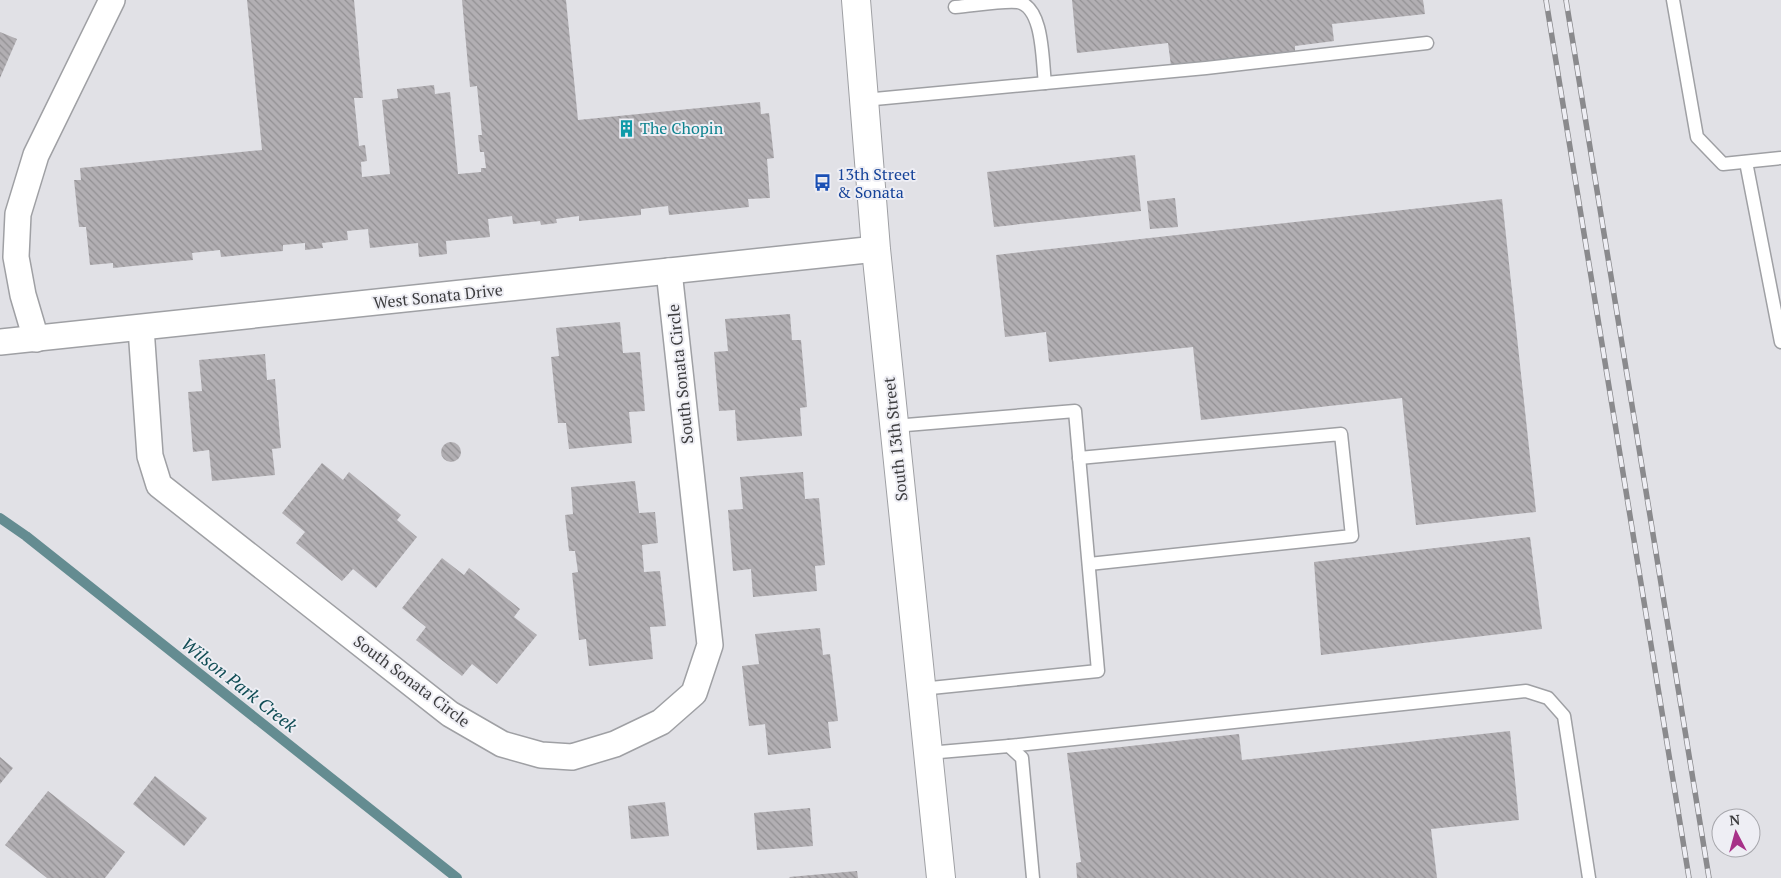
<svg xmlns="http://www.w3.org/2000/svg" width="1781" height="878" font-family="'PT Serif',serif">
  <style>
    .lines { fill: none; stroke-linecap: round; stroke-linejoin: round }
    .stream { stroke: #648c91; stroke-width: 10 }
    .building { fill: url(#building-back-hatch) }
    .service-casing { stroke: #9fa0a4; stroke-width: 15 }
    .minor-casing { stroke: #9fa0a4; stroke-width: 28 }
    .tertiary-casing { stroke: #9fa0a4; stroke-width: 30 }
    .service { stroke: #fff; stroke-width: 12 }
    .minor { stroke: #fff; stroke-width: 25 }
    .tertiary { stroke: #fff; stroke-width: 28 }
    .rail-casing { stroke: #8a8a8d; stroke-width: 5.5 }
    .rail { stroke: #eeeef4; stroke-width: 4; stroke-dasharray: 11; stroke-linecap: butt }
    .labels { text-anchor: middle; stroke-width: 4; stroke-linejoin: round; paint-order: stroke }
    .culture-label { font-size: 16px; fill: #0d838f; stroke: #eeeef4; text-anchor: start }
    .transit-label { font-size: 16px; fill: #164399; stroke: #eeeef4; text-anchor: start }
    .street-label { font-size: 16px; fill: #3d3d3f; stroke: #eeeef4 }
    .water-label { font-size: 18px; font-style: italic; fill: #114d55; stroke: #eeeef4 }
  </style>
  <defs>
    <pattern id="building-back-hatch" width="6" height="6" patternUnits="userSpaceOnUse" patternTransform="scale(1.25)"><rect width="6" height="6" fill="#b2afb3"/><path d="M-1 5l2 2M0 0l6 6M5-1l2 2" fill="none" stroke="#929093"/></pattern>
  </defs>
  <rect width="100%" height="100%" fill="#e1e1e6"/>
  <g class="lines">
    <path class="stream" d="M0,518L26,536L457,878"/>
  </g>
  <g class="building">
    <path d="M247,0H354L363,98H354L359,146L365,145L367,161L361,162L362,177L390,174L382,100L398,98L397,89L434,85L435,94L450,92L458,174L481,172V168H486L484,152H480L478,135H482L477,86L470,87L462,0H566L578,120L760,102L761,114L769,113L774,158L767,159L770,198L748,199L749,207L669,215L668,206L641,209V215L579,221V216L556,219L557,223L541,225L540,221L513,224L512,216L488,219L490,237L446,241L447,254L419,257L418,243L370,248L368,229L347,231L348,240L322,243L323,248L305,250V243L283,245V251L221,257L220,250L192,253L193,260L113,268V263L90,265L86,227H79L74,180H81L80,168L262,150Z"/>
    <path d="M1072,0H1423L1425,14L1332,24L1334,41L1295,46V52L1171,66L1168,43L1077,53Z"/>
    <path d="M0,32L17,39L0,78Z"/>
    <path d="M1135,155L1141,211L994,227L987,172Z"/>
    <path d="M1175,198L1178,227L1150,229L1147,201Z"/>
    <path d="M1502,199L1536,512L1416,525L1402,398L1201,420L1193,347L1049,362L1046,332L1005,337L996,255Z"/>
    <path d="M790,314L792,340H801L807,407L800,408L802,436L737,441L735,410L719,411L714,352L728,351L725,319Z"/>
    <path d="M620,322L623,353L640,352L645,411L629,412L632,443L569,449L566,423H558L551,357L559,356L556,328Z"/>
    <path d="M265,354L267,380L275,379L281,448L272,449L275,475L212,481L209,450L193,452L188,392L202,391L199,360Z"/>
    <circle cx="451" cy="452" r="10"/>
    <path d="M322,463L343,480L349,472L401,515L397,520L417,537L376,588L353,569L342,581L296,543L305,532L282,513Z"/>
    <path d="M803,472L805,499L819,498L825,565L815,566L817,591L753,597L751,569L733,571L728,510L743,509L740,477Z"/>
    <path d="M635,481L639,513L655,512L658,543L642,545L644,572L660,571L666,626L650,627L653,659L589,666L586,639L579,640L572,573L578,572L575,551H569L565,515L573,514L571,487Z"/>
    <path d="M1530,537L1542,629L1321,655L1314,562Z"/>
    <path d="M442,558L464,575L469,568L520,609L514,617L537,635L497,684L472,664L462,676L416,640L426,627L402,608Z"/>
    <path d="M820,628L823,655L830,654L838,721L828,722L831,748L768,755L765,724L749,726L742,666L759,664L755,634Z"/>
    <path d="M1510,731L1519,820L1431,829L1437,878H1077L1076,863L1081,862L1067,753L1239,734L1242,760Z"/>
    <path d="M0,757L13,768L0,784Z"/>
    <path d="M155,776L207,818L184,846L133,804Z"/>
    <path d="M48,791L125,852L105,878H47L5,845Z"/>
    <path d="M665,802L669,836L631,839L628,806Z"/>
    <path d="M810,808L813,846L757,850L754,813Z"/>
    <path d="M857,871L858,878H790L789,877Z"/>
  </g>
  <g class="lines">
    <defs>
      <g id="service">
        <path d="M1673,0L1697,137L1723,164L1781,158"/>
        <path d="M955,7C971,6 1003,0 1018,2C1044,7 1042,62 1045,83"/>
        <path d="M864,100L1206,68L1427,43"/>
        <path d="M1746,162L1781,342"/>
        <path d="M894,426L1075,411L1098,671L921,689"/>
        <path d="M1079,458L1341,434L1352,536L1089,564"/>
        <path d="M1009,746L1526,691L1548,698L1564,716L1589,878"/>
        <path d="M928,753L1009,746L1022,758L1033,878"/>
      </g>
      <g id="minor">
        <path d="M141,328L150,456L159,485L450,714L502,744L541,755L572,757L615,744L661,722L694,693L710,645L669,271"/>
        <path d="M36,339L23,295L16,257L18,214L36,155L112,0"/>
        <path d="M0,342L876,249"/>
      </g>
      <path id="tertiary" d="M856,0L876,249L941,878"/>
    </defs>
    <use href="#service" class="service-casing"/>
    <use href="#minor" class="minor-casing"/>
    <use href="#tertiary" class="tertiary-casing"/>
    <use href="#service" class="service"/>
    <use href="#minor" class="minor"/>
    <use href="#tertiary" class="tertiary"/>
    <defs>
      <g id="rail">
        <path d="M1546,0L1689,878"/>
        <path d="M1566,0L1709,878"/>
      </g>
    </defs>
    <use href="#rail" class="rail-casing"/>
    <use href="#rail" class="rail"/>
  </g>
  <defs>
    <symbol id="building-bare" viewBox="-9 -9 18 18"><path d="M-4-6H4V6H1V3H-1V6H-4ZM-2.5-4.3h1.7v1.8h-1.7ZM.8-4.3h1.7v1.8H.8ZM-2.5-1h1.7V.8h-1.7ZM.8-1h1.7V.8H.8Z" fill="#0f9aa8" stroke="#eeeef4" stroke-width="2.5" paint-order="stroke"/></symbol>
    <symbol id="bus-bare" viewBox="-9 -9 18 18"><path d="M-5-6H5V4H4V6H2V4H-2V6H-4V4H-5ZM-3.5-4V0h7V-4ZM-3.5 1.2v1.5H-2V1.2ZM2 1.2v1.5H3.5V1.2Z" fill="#1a4fb4" stroke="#eeeef4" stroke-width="2.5" paint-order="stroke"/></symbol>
  </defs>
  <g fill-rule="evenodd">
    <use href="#building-bare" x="614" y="116" width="25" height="25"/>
    <use href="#bus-bare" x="810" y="170" width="25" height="25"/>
  </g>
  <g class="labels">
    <g class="culture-label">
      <text x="640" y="134">The Chopin</text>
    </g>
    <g class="transit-label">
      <text x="837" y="180">13th Street<tspan x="837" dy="18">&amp; Sonata</tspan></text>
    </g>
    <g class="street-label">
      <text transform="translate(438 296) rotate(-6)" y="6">West Sonata Drive</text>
      <text transform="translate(680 374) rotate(-96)" y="6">South Sonata Circle</text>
      <text transform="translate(895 439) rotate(-96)" y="6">South 13th Street</text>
      <text transform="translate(412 681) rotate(37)" y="6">South Sonata Circle</text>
    </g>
    <g class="water-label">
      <text transform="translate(239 685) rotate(38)" y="6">Wilson Park Creek</text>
    </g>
  </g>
  <g transform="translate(1736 833) rotate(354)"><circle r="24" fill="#eeeef4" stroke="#a7a7ac"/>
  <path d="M0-4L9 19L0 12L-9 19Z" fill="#a73188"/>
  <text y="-8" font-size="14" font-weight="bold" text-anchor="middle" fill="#3d3d3f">N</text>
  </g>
</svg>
